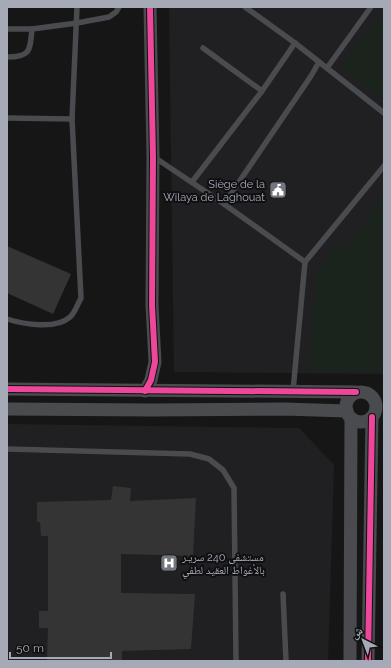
<svg xmlns="http://www.w3.org/2000/svg" width="391" height="668" font-family="Raleway,'Noto Naskh Arabic',sans-serif">
  <style>
    .built { fill: #202022 }
    .green { fill: #1b231d }
    .building { fill: #343435 }
    .lines { fill: none; stroke-linecap: round; stroke-linejoin: round }
    .service { stroke: #494b4f; stroke-width: 5.5 }
    .tertiary { stroke: #494b4f; stroke-width: 13 }
    .cycleway-casing { stroke: #101012; stroke-width: 8 }
    .cycleway { stroke: #ed469a; stroke-width: 6 }
    .labels { text-anchor: middle; stroke-width: 4; stroke-linejoin: round; paint-order: stroke }
    .poi-label { font-size: 11px; fill: #a6aab7; stroke: #101012; text-anchor: end }
  </style>
  <rect width="100%" height="100%" fill="#161616"/>
  <g class="built">
    <path d="M169,7H384V374L174,372Z"/>
    <path d="M7,424L299,428L334,465L328,661H7Z"/>
  </g>
  <g class="green">
    <path d="M384,9V100L341,67Z"/>
    <path d="M384,196V371H309L316,273L336,245L345,249Z"/>
  </g>
  <g class="building">
    <path d="M7,246L71,274L53,314L7,293Z"/>
    <path d="M113,486L131,488L130,501L196,498L193,556L121,554V593L195,594L191,649L122,651V661H47L48,628H39V611H48V536H41L40,522H37V502L111,500Z"/>
  </g>
  <g class="lines">
    <g class="service">
      <path d="M245,7L295,43L384,113"/>
      <path d="M7,29H32L77,23L109,17L116,12L119,7"/>
      <path d="M203,48L262,91"/>
      <path d="M7,57C31,57 30,50 32,29"/>
      <path d="M327,68L371,7"/>
      <path d="M7,118L72,119"/>
      <path d="M154,157L224,204L305,262"/>
      <path d="M192,182L262,91L295,43"/>
      <path d="M224,204L311,76L319,62"/>
      <path d="M7,319C23,324 56,330 70,317C75,313 78,303 81,298L72,119L77,7"/>
      <path d="M293,391L305,262L384,166"/>
      <path d="M7,449L190,454L209,459L223,470L234,488L236,661"/>
      <path d="M283,594L286,661"/>
    </g>
    <g class="tertiary">
      <path d="M7,389L356,392"/>
      <path d="M145,391L151,380L155,362L152,305L153,157L150,7"/>
      <circle cx="361" cy="407" r="15"/>
      <path d="M7,409L152,410L284,409L347,411"/>
      <path d="M350,661L351,418"/>
      <path d="M368,661L372,417"/>
    </g>
    <defs>
      <g id="cycleway">
        <path d="M7,389L356,392"/>
        <path d="M145,391L151,380L155,362L152,305L153,157L150,7"/>
        <path d="M368,661L372,417"/>
      </g>
    </defs>
    <use href="#cycleway" class="cycleway-casing"/>
    <use href="#cycleway" class="cycleway"/>
  </g>
  <defs>
    <symbol id="civic-square" viewBox="-11 -11 22 22"><rect x="-9" y="-9" width="18" height="18" rx="4" fill="#74767f" stroke="#101012"/><path d="M-.6-6.5H3V-4.5H.6V-3L4-1V1h2V6H-6V1h2V-1L-.6-3ZM-1.2 2.5V6h2.4V2.5Z" fill="#fff"/></symbol>
    <symbol id="hospital-square" viewBox="-11 -11 22 22"><rect x="-9" y="-9" width="18" height="18" rx="4" fill="#74767f" stroke="#101012"/><path d="M-5-5h3v3.5h4V-5h3V5h-3V1.5h-4V5h-3Z" fill="#fff"/></symbol>
  </defs>
  <g fill-rule="evenodd">
    <use href="#civic-square" x="268" y="180" width="20" height="20"/>
    <use href="#hospital-square" x="159" y="553" width="20" height="20"/>
  </g>
  <g class="labels">
    <g class="poi-label">
      <text x="265" y="188">Siège de la<tspan x="265" dy="13">Wilaya de Laghouat</tspan></text>
      <text x="182" y="561" text-anchor="start">مستشفى 240 سريـر<tspan x="182" dy="13">بالأغواط العقيد لطفي</tspan></text>
    </g>
  </g>
  <rect width="391" height="668" fill="none" stroke="#a6aab7" stroke-width="16"/>
  <g transform="translate(363 640) rotate(318)" stroke="#101012" stroke-width="3" paint-order="stroke">
  <path d="M0-3L7 15L0 10L-7 15Z" fill="#a6aab7"/>
  <text y="-6" font-size="11" font-weight="bold" text-anchor="middle" fill="#a6aab7">ش</text>
  </g>
  <path d="M10 652v6h101v-6" fill="none" stroke="#a6aab7" stroke-width="2"/>
  <text x="16" y="652" font-size="12" fill="#a6aab7" stroke="#101012" stroke-width="3" paint-order="stroke">50 m</text>
</svg>
